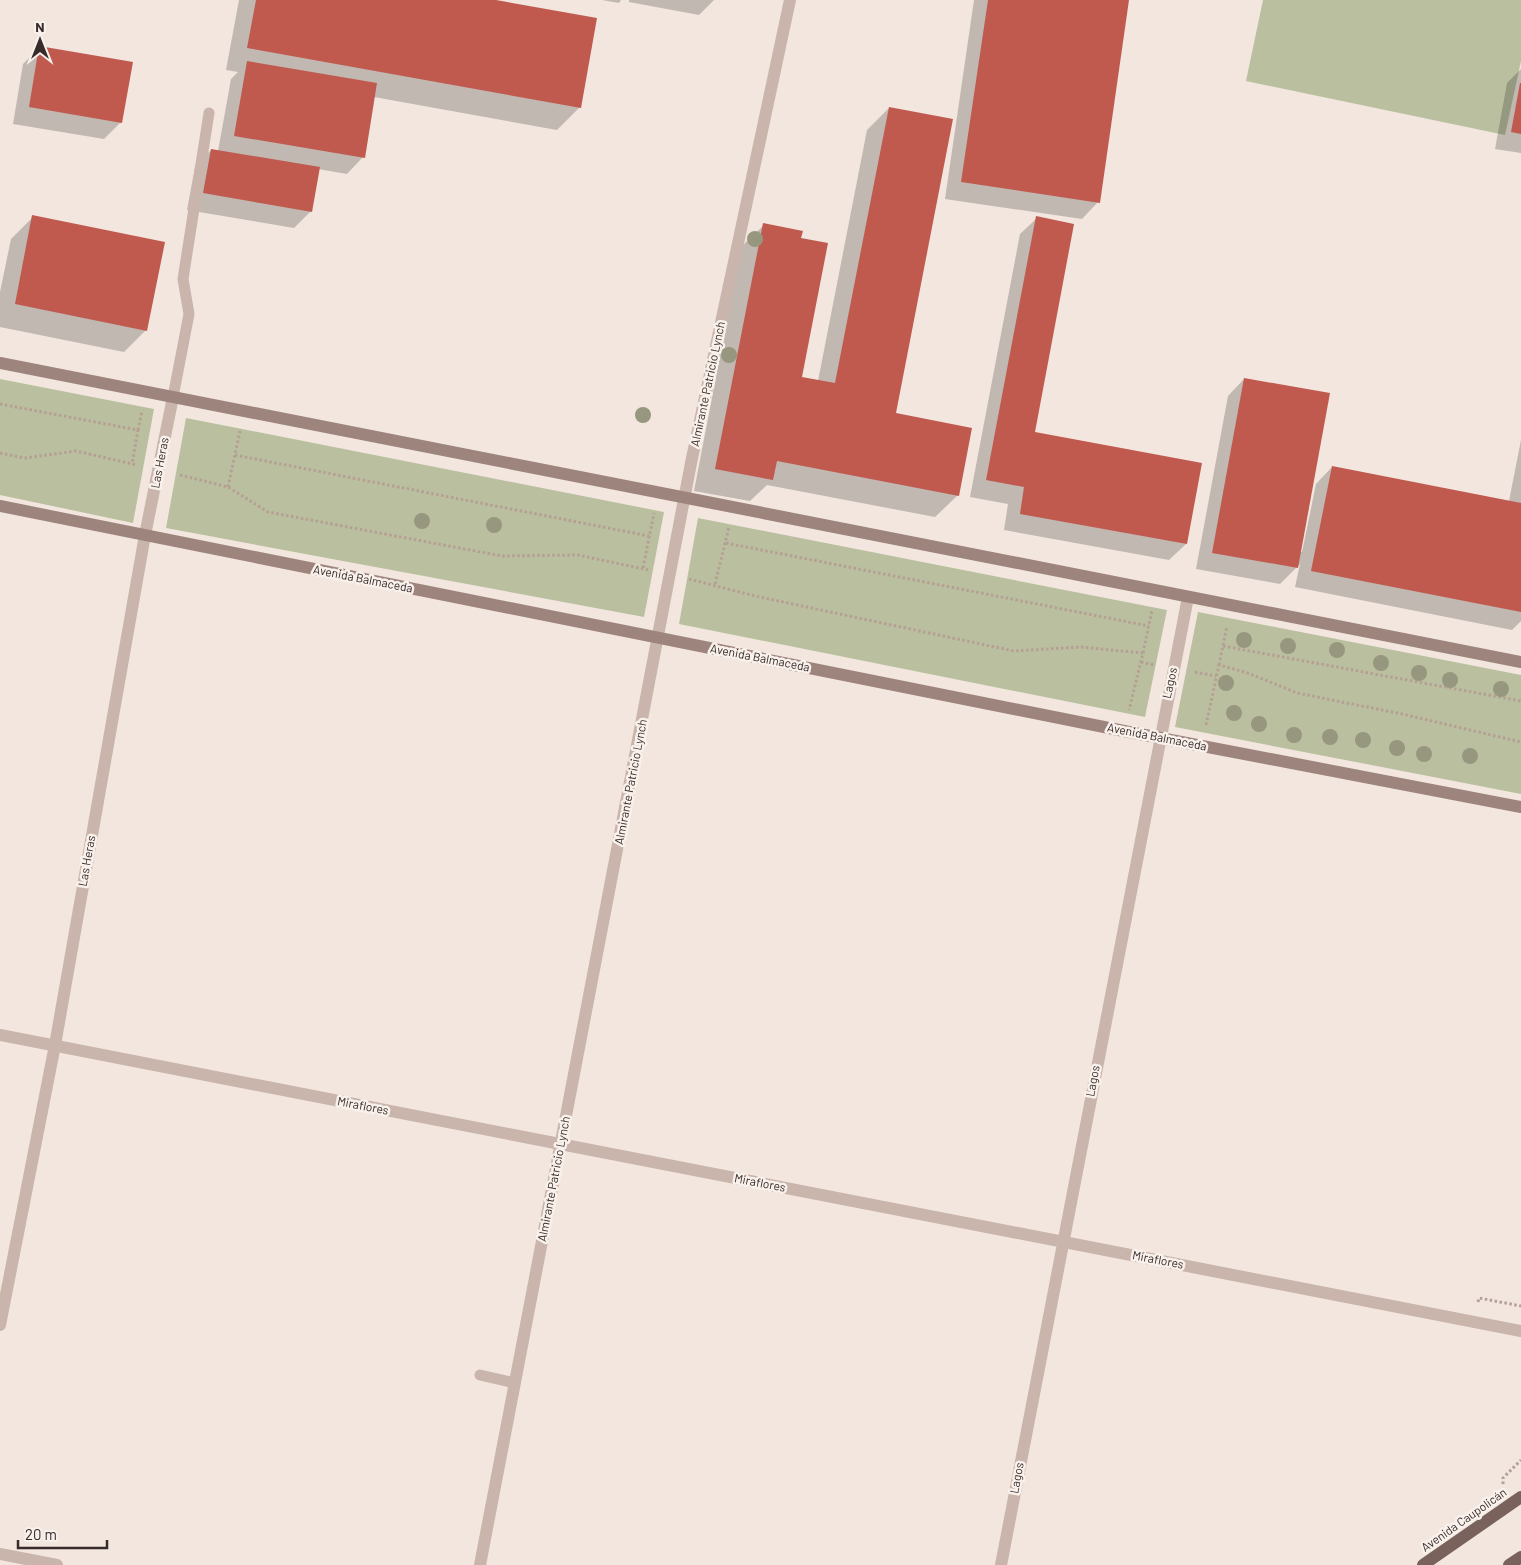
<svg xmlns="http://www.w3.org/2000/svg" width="1521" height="1565" font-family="Barlow,sans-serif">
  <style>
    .green { fill: #bac09f }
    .shadow { fill: #0003 }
    .building { fill: #c05a4f }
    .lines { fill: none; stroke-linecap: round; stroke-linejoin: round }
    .path { stroke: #b59f95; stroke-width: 3; stroke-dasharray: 2.5 2.5; stroke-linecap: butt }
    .service { stroke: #c9b5ab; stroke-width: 11 }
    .minor { stroke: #c9b5ab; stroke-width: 12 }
    .tertiary { stroke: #c9b5ab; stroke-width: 12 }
    .secondary { stroke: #9d847d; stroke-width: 12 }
    .primary { stroke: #79615c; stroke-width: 12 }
    .tree { fill: #97967e }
    .labels { text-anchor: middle; stroke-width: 5; stroke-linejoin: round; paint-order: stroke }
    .street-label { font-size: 12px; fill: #382c2a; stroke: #f9f1eb }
  </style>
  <rect width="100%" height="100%" fill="#f2e6df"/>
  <g class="green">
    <path d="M1263,0H1521V61L1505,135L1246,81Z"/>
    <path d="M0,379L154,409L133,523L0,495Z"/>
    <path d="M186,418L664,512L644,617L166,528Z"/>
    <path d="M698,518L1167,610L1145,717L679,624Z"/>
    <path d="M1198,612L1521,675V794L1175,727Z"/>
  </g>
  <g class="shadow">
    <path d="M239,0H489L580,107L557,130L374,97L363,157L347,174L318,169L311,211L294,228L187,210L195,167L211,150L218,151L231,79L238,72L226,70Z"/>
    <path d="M602,0H621L619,3Z"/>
    <path d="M629,0H714L699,15L629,2Z"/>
    <path d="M974,0H1128L1098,202L1082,219L945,199Z"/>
    <path d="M40,47L121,122L104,139L13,124L23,64Z"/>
    <path d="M1521,69V153L1495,149L1507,83Z"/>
    <path d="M889,108L895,414L958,495L935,517L767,485L750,501L694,491L741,247L764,225L800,239V378L818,381L867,130Z"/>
    <path d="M33,217L146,330L124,352L0,327V292L11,239Z"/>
    <path d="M1037,218L1033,433L1186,544L1169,560L1004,530L1008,504L970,497L1020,234Z"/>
    <path d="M1244,379L1300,552H1302L1316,484L1332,467L1509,501L1521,440V621L1512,630L1295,587L1300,564L1280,584L1196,569L1228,396Z"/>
  </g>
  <g class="building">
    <path d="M256,0H496L597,18L581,108L247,48Z"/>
    <path d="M988,0H1129L1100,203L961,182Z"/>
    <path d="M39,46L133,62L122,123L29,107Z"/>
    <path d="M247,61L377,83L365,158L234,136Z"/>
    <path d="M1520,83H1521V134L1511,132Z"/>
    <path d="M889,107L953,119L896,413L972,428L959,496L777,461L773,480L715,469L763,223L803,231L801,238L828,243L802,377L835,383Z"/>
    <path d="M211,149L320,167L312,212L203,193Z"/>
    <path d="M32,215L165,242L147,331L15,304Z"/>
    <path d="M1036,216L1074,224L1035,432L1202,463L1187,544L1020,514L1024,487L986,480Z"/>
    <path d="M1244,378L1330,393L1298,568L1212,553Z"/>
    <path d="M1332,466L1521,503V612L1311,571Z"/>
  </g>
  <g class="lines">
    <g class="path">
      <path d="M0,404L138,430L132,464"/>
      <path d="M138,430L142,411"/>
      <path d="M0,453L25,458L76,451L137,465"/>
      <path d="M235,455L649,536"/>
      <path d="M180,475L228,487L268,512L502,556L578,555L649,570"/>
      <path d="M228,487L240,431"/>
      <path d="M726,543L1149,626"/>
      <path d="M643,568L654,513"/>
      <path d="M689,579L755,596L1014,651L1080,647L1143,653L1129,710"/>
      <path d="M715,584L729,527"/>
      <path d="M1223,646L1521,701"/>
      <path d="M1143,653L1152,610"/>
      <path d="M1141,662L1154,665"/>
      <path d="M1219,665L1227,626"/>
      <path d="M1195,672L1216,676"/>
      <path d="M1206,725L1219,665L1248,673L1297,693L1402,714L1521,742"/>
      <path d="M1478,1302L1479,1298L1521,1306"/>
      <path d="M1503,1484V1478L1521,1460"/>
    </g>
    <g class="service">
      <path d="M173,397L189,314L183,279L209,113"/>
      <path d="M480,1375L515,1383"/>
    </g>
    <g class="minor">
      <path d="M0,1035L1521,1331"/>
      <path d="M0,1325L55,1045L145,535L173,397"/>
      <path d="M480,1565L691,463L790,0"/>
      <path d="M1001,1565L1188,597"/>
    </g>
    <path class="tertiary" d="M0,1554L57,1565"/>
    <g class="secondary">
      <path d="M0,363L1521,662"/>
      <path d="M0,506L1124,731L1521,807"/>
    </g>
    <g class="primary">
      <path d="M1423,1565L1521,1497"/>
      <path d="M1509,1565L1521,1557"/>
    </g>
  </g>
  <g class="tree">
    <circle cx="755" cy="239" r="8"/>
    <circle cx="729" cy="355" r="8"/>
    <circle cx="643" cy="415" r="8"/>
    <circle cx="422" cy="521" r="8"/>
    <circle cx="494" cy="525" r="8"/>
    <circle cx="1244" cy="640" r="8"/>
    <circle cx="1288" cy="646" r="8"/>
    <circle cx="1337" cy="650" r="8"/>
    <circle cx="1381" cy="663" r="8"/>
    <circle cx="1419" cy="673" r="8"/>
    <circle cx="1450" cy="680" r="8"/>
    <circle cx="1226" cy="683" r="8"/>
    <circle cx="1501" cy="689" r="8"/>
    <circle cx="1234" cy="713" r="8"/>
    <circle cx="1259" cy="724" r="8"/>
    <circle cx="1294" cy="735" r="8"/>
    <circle cx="1330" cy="737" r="8"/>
    <circle cx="1363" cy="740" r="8"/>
    <circle cx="1397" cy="748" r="8"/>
    <circle cx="1424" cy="754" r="8"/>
    <circle cx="1470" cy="756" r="8"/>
  </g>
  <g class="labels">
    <g class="street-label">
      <text transform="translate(708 384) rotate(-78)" y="4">Almirante Patricio Lynch</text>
      <text transform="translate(160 463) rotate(-79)" y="4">Las Heras</text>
      <text transform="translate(363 579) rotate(11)" y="4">Avenida Balmaceda</text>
      <text transform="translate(760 658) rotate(11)" y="4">Avenida Balmaceda</text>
      <text transform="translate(1170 683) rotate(-78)" y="4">Lagos</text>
      <text transform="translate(1157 737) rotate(11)" y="4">Avenida Balmaceda</text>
      <text transform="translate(631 782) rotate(-79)" y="4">Almirante Patricio Lynch</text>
      <text transform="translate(87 861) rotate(-80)" y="4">Las Heras</text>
      <text transform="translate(1093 1081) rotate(-79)" y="4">Lagos</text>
      <text transform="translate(363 1106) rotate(11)" y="4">Miraflores</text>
      <text transform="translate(554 1179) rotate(-79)" y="4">Almirante Patricio Lynch</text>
      <text transform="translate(760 1183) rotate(11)" y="4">Miraflores</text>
      <text transform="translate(1158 1260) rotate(11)" y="4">Miraflores</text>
      <text transform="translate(1017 1478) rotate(-79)" y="4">Lagos</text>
      <text transform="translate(1464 1520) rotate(-35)" y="4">Avenida Caupolicán</text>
    </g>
  </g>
  <g transform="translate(40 40)" stroke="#f9f1eb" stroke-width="4" paint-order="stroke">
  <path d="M0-4L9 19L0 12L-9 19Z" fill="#382c2a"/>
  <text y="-8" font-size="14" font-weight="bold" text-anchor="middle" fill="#382c2a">N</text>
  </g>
  <path d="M18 1540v8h89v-8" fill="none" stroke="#382c2a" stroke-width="2.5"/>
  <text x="25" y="1540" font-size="15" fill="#382c2a" stroke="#f9f1eb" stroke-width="4" paint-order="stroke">20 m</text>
</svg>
